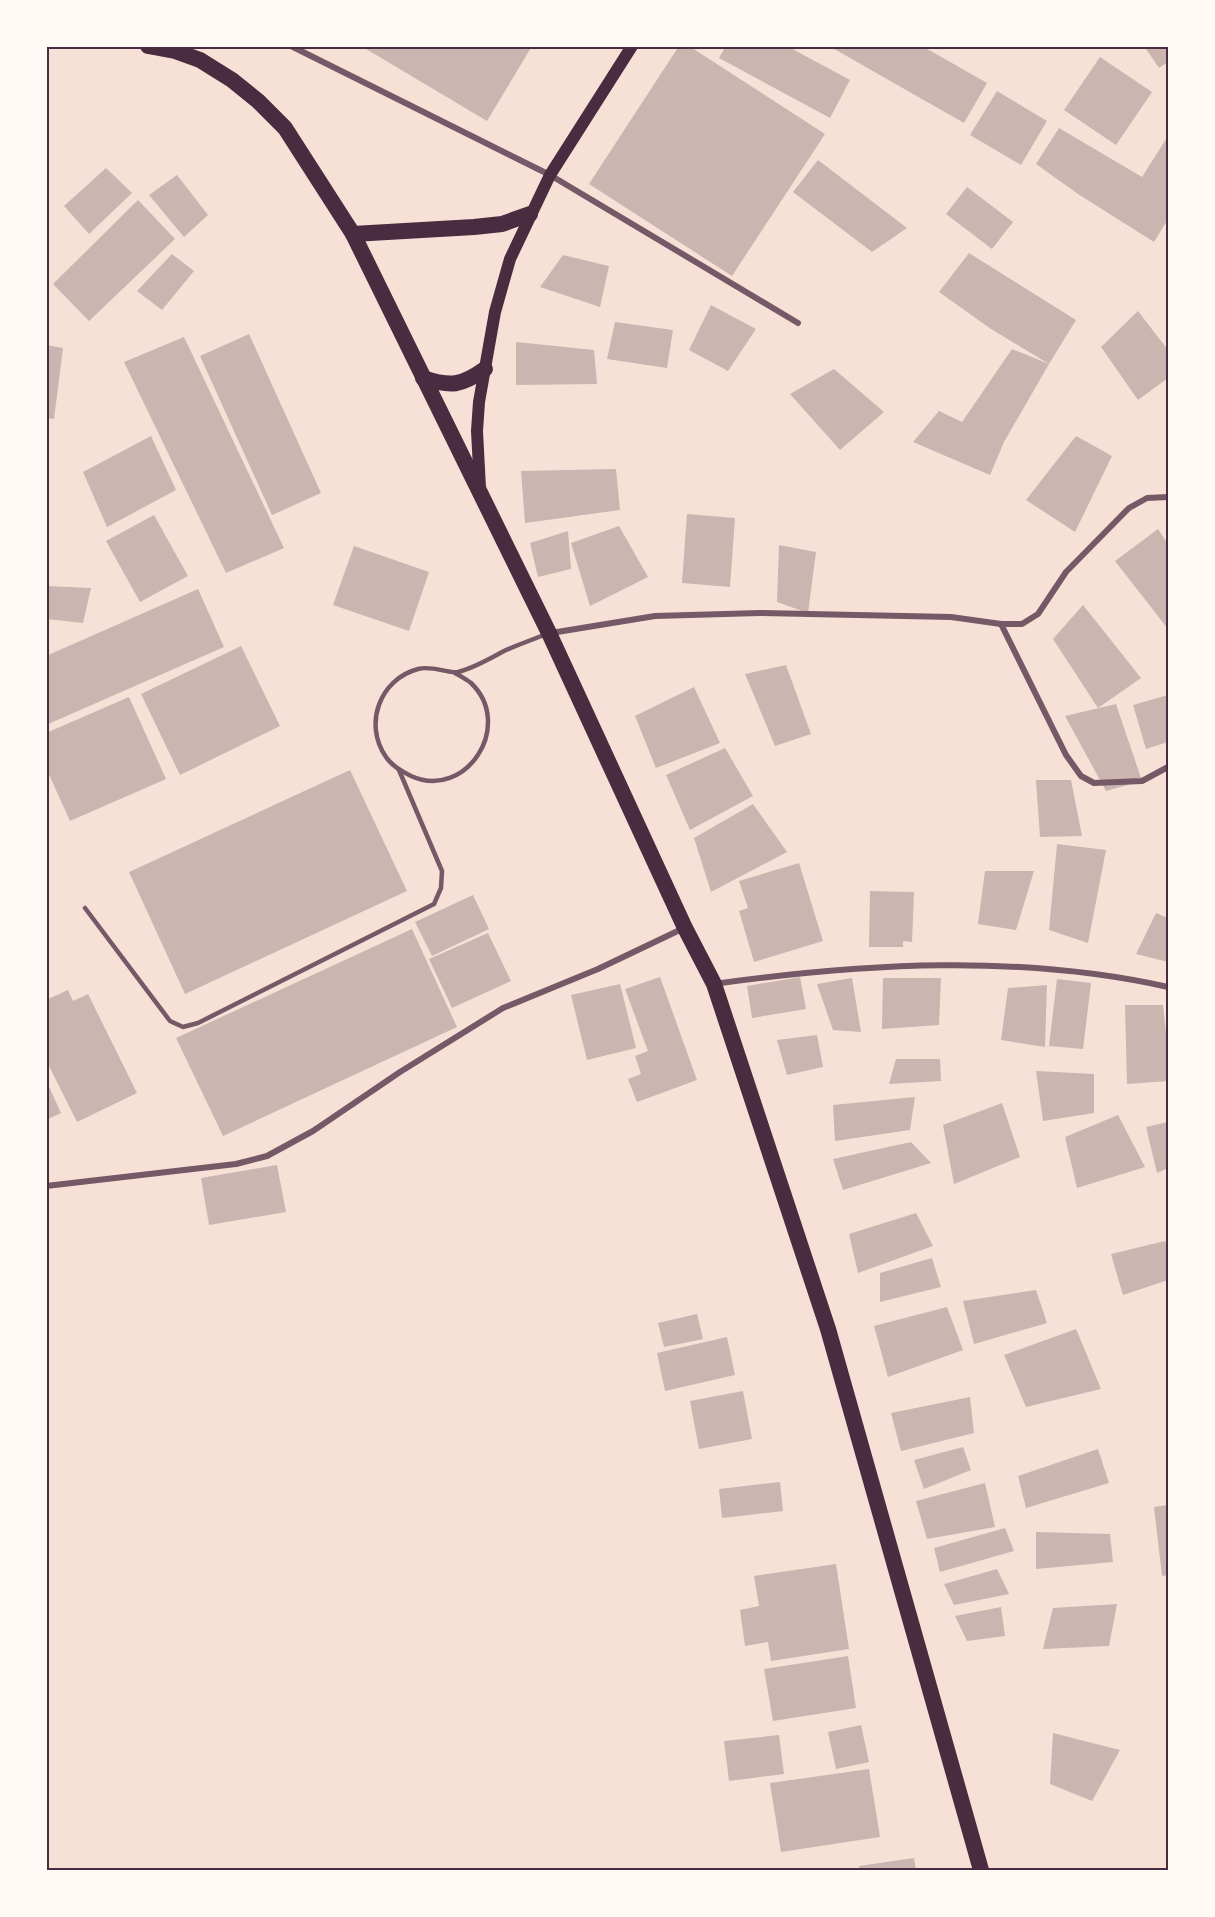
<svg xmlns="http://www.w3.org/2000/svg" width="1215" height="1917" font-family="Lora,serif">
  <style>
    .building { fill: #ccb4b1 }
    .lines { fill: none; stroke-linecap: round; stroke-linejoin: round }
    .service { stroke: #755966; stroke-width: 4.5 }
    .minor { stroke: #755966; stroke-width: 6 }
    .secondary { stroke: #4a2c40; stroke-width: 12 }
    .trunk { stroke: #4a2c40; stroke-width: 16 }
    .neatline { fill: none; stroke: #4a2c40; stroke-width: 2 }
  </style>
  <rect width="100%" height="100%" fill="#f7e1d7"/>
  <g class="building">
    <path d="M361,46H532L487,121Z"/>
    <path d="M679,46H689L825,134L732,276L589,184Z"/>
    <path d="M726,46H787L850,80L830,118L719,58Z"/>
    <path d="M829,46H922L987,83L964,123Z"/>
    <path d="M1144,46H1168V62L1159,68Z"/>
    <path d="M1100,57L1152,92L1116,145L1064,110Z"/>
    <path d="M997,91L1047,121L1021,165L970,135Z"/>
    <path d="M1059,128L1142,177L1168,136V219L1154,242L1078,194L1036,164Z"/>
    <path d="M818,160L907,228L872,252L793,192Z"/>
    <path d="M106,168L132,193L89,234L64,206Z"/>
    <path d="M177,175L208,215L184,237L149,195Z"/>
    <path d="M967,187L1013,222L992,249L946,214Z"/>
    <path d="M138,200L175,239L89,321L53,284Z"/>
    <path d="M969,253L1076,320L1049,364L991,329L939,292Z"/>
    <path d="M172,254L194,271L162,310L137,291Z"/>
    <path d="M563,255L609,266L600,307L540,287Z"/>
    <path d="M711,305L756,329L728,371L689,350Z"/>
    <path d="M1138,311L1168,350V378L1138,400L1101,347Z"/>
    <path d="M615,322L673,330L667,368L607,359Z"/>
    <path d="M249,334L321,493L272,515L200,356Z"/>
    <path d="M184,337L284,548L226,573L124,362Z"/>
    <path d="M516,342L594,350L597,384L516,385Z"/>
    <path d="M46,345L63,348L54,419L46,418Z"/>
    <path d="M1012,349L1049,364L1004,442L990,475L913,442L939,411L962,422Z"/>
    <path d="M834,369L884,412L840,450L790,394Z"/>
    <path d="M151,436L176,490L107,527L83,472Z"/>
    <path d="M1076,436L1112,456L1075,532L1026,500Z"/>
    <path d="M616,469L620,510L525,523L521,471Z"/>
    <path d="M687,514L735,518L730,587L682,583Z"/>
    <path d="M154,515L188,576L140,602L106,541Z"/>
    <path d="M619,526L648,577L590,606L571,543Z"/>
    <path d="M1158,529L1168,544V629L1115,561Z"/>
    <path d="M568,531L571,569L538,577L530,543Z"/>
    <path d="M779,545L816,552L808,613L777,602Z"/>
    <path d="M354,546L429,572L409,631L333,605Z"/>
    <path d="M47,586L91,588L83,623L46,619Z"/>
    <path d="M198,589L224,647L46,725V656Z"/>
    <path d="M1083,605L1141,678L1098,708L1053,639Z"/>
    <path d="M241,646L280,726L180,775L141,694Z"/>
    <path d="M786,665L811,734L775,746L745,674Z"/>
    <path d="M694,687L720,743L656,768L635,716Z"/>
    <path d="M1168,695V742L1146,749L1133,705Z"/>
    <path d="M129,697L166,779L70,821L46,768V733Z"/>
    <path d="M1116,704L1142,781L1106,791L1065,716Z"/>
    <path d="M725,748L753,796L690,830L666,775Z"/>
    <path d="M350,770L407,891L185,994L129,872Z"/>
    <path d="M1036,780H1071L1082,836L1040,837Z"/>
    <path d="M753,804L787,852L711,892L694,838Z"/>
    <path d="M1057,844L1106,850L1088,943L1049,930Z"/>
    <path d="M799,863L823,941L754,962L739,911L748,908L739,881Z"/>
    <path d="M985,871H1034L1016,930L978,924Z"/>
    <path d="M870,891L914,892L912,942L903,941V947H869Z"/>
    <path d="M473,895L489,929L432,956L415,922Z"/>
    <path d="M1156,913L1168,918V962L1136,954Z"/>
    <path d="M412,929L457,1027L223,1136L176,1038Z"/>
    <path d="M488,933L511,981L452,1008L429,959Z"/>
    <path d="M660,977L697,1080L637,1102L628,1079L641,1074L635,1056L648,1051L625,989Z"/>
    <path d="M800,977L806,1009L752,1018L747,986Z"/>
    <path d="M852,978L861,1032L833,1030L817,984Z"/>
    <path d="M883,978H941L939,1025L882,1029Z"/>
    <path d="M1057,979L1091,983L1083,1049L1049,1046Z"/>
    <path d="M620,984L636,1048L587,1060L571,995Z"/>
    <path d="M1047,985L1045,1047L1001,1040L1008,988Z"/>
    <path d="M68,990L73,1001L88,994L137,1093L77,1122L46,1060V1000Z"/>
    <path d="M1125,1005H1163L1168,1051V1081L1127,1084Z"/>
    <path d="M817,1035L823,1067L787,1075L777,1040Z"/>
    <path d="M896,1059H940L941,1081L889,1084Z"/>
    <path d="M1036,1071L1094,1074V1113L1043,1121Z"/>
    <path d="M46,1080L61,1113L46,1120Z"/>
    <path d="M915,1097L910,1130L835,1141L833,1105Z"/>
    <path d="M1002,1103L1020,1157L954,1184L943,1125Z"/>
    <path d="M1118,1115L1145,1167L1077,1188L1065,1137Z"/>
    <path d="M1168,1122V1168L1157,1173L1146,1127Z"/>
    <path d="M911,1142L931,1163L843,1190L833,1159Z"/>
    <path d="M277,1165L286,1212L209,1225L201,1178Z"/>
    <path d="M916,1213L933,1246L858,1273L849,1234Z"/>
    <path d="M1165,1241L1168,1248V1280L1123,1295L1111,1254Z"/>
    <path d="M932,1258L941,1287L880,1302V1273Z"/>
    <path d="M1036,1290L1047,1323L974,1344L963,1301Z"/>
    <path d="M947,1307L963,1350L888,1377L874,1326Z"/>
    <path d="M697,1314L703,1339L664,1347L658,1323Z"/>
    <path d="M1076,1329L1101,1389L1026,1407L1004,1355Z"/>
    <path d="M727,1337L735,1375L665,1391L657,1353Z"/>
    <path d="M743,1391L752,1439L699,1449L690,1401Z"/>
    <path d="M970,1397L974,1433L901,1451L891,1413Z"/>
    <path d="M963,1447L971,1470L924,1489L914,1460Z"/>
    <path d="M1098,1449L1109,1483L1026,1508L1018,1476Z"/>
    <path d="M780,1482L783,1511L722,1518L719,1489Z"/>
    <path d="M985,1483L995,1527L927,1539L916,1501Z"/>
    <path d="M1168,1505V1575L1162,1576L1154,1507Z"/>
    <path d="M1005,1528L1014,1551L940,1572L934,1548Z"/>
    <path d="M1036,1532L1110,1534L1113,1562L1036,1569Z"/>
    <path d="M836,1564L849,1649L771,1661L768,1642L745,1646L740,1610L759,1606L754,1576Z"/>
    <path d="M997,1569L1009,1594L954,1605L944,1584Z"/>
    <path d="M1117,1604L1109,1646L1043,1649L1053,1608Z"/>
    <path d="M1001,1607L1005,1636L967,1641L955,1616Z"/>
    <path d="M848,1656L856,1708L773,1721L764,1669Z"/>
    <path d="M861,1725L869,1762L836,1769L828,1732Z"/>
    <path d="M1053,1733L1120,1750L1092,1801L1050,1784Z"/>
    <path d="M779,1735L784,1774L729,1781L724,1741Z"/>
    <path d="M869,1769L880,1837L781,1852L770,1783Z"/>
    <path d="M914,1858L916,1870H860L859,1866Z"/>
  </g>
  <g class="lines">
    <g class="service">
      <path d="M455,673C460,676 466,679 471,683C515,725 466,801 411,776C401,771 392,766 386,757C363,724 380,679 418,669C432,665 449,674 458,672C474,668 489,659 504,651C517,645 532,640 546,634"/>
      <path d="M85,908L170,1021L183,1027L198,1023L434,904L441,888L442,871L399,770"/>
    </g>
    <g class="minor">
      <path d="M291,46L550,175L798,323"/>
      <path d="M1001,624L1066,755L1081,776L1094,783L1142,781L1168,767"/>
      <path d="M551,633L655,616L760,613L951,617L1001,624H1022L1038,614L1066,572L1129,508L1147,498L1168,497"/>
      <path d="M714,984C864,963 1020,954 1168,987"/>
      <path d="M46,1186L236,1164L267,1156L313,1131L400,1072L503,1008L598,969L684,928"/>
    </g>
    <path class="secondary" d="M480,488L477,431L479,402L495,312L510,259L550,175L632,46"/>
    <g class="trunk">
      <path d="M148,46L175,51L200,60L232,80L258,101L285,128L353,234L549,633L685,928L714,984L828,1329L981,1870"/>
      <path d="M353,234L474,227L502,224L530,214"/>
      <path d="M423,378C451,387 461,386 485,369"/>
    </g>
  </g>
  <rect width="1215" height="1917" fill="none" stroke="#fffaf5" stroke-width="96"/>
  <rect x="48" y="48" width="1119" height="1821" class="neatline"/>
</svg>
